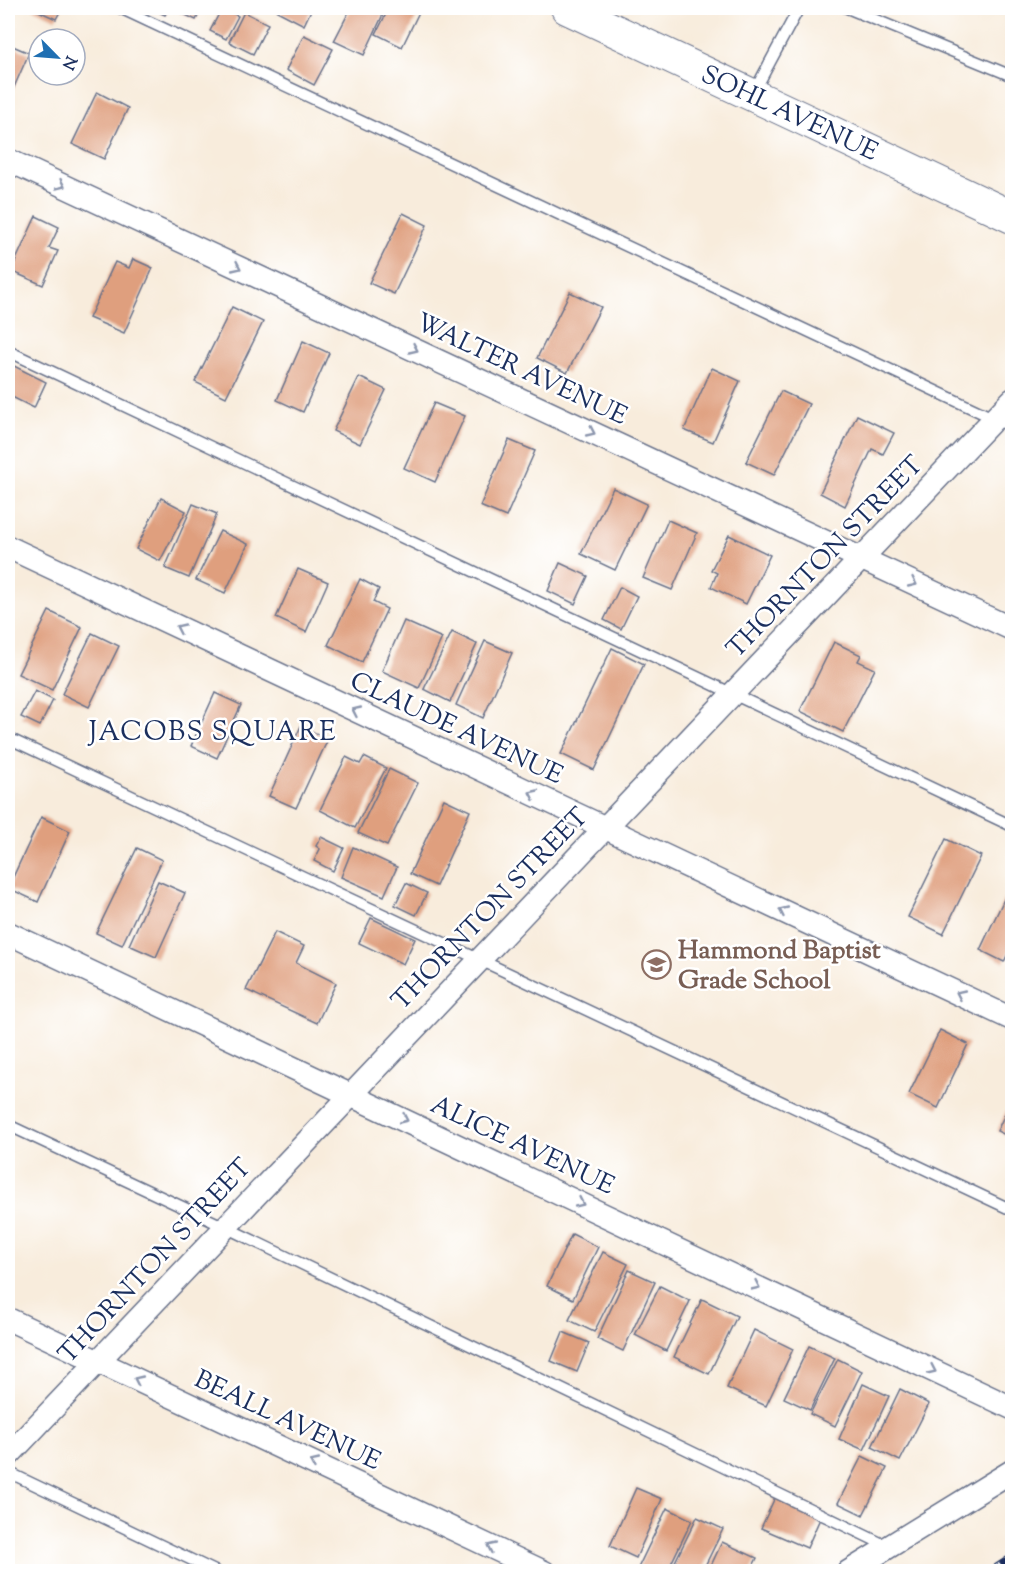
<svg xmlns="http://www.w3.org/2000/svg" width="1020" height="1579" font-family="'Sorts Mill Goudy',serif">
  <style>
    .building { fill: #df9f7e }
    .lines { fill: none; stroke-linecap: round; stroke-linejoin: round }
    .lane-casing { stroke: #68718a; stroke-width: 13 }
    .street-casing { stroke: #68718a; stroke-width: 25 }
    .secondary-casing { stroke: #68718a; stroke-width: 34 }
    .lane { stroke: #fff; stroke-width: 10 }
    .street { stroke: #fff; stroke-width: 22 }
    .secondary { stroke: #fff; stroke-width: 32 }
    .rail-casing { stroke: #1b2f5e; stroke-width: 7 }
    .rail { stroke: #fff; stroke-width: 4.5; stroke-dasharray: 14; stroke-linecap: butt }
    .oneway { stroke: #8d97ae }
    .labels { text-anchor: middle; stroke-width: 5; stroke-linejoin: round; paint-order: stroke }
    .street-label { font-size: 26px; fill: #1b2f5e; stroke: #fff }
    .education-label { font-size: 26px; font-weight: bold; fill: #785e54; stroke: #fff; text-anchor: start }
    .neighbourhood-label { font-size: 27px; letter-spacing: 1.5px; fill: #1b2f5e; stroke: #fff }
  </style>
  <rect width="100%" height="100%" fill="#fff"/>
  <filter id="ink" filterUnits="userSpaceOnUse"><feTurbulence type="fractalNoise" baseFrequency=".0167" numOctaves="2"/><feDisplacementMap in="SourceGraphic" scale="12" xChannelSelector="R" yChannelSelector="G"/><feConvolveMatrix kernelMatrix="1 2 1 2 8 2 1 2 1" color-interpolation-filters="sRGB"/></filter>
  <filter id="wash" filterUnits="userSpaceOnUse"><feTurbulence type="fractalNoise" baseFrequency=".008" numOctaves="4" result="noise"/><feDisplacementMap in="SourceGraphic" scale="24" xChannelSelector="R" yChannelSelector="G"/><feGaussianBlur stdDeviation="1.35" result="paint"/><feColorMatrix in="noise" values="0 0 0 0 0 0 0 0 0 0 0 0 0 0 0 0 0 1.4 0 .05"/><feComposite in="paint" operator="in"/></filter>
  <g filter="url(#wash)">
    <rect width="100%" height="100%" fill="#f8ecdc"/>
    <g id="blocks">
      <g class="building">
        <path d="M32,8H62L56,19Z"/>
        <path d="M150,8H169L165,15Z"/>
        <path d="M176,8H202L196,20L175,10Z"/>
        <path d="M222,8L238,16L226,39L210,31Z"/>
        <path d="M279,8H312L304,25L277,11Z"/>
        <path d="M351,8H386L364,55L334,41Z"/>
        <path d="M389,8H421L402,47L376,34Z"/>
        <path d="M244,12L268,24L253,54L229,42Z"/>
        <path d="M304,35L333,49L314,85L286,70Z"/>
        <path d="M8,44L29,53L8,101Z"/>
        <path d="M97,92L128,108L104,159L72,144Z"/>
        <path d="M403,213L427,225L394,294L369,283Z"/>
        <path d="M36,216L59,227L49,248L58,251L43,285L11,271Z"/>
        <path d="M133,259L153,268L124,333L89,318L115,262L129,268Z"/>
        <path d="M570,292L601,307L567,373L537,358Z"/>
        <path d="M232,307L263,322L226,397L195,382Z"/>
        <path d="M303,341L329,353L303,412L277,400Z"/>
        <path d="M8,363L46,382L34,408L8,395Z"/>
        <path d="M712,368L740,381L713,442L684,430Z"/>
        <path d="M359,377L386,390L360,444L333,431Z"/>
        <path d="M781,391L809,404L774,475L746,462Z"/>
        <path d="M434,403L465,416L435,482L404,468Z"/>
        <path d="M857,415L894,433L883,454L872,449L845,506L820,493Z"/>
        <path d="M509,440L535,451L506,517L480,506Z"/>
        <path d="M613,488L647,504L615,570L581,554Z"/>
        <path d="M161,498L186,511L160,561L136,549Z"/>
        <path d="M193,504L217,514L189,578L165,568Z"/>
        <path d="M668,520L697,533L672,590L643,578Z"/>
        <path d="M220,531L248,544L225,593L196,580Z"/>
        <path d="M729,535L770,555L746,604L711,587L717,573L711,570Z"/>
        <path d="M560,563L588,576L575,604L548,591Z"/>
        <path d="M298,569L328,582L306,632L276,618Z"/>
        <path d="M360,579L379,589L373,602L387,609L362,662L328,645Z"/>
        <path d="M620,587L637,596L621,629L604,620Z"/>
        <path d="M49,611L82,627L52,690L18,674Z"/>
        <path d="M404,621L442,638L419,688L382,671Z"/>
        <path d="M452,632L477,644L450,702L424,689Z"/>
        <path d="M92,633L119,646L89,707L62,694Z"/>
        <path d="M485,641L512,653L483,718L456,705Z"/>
        <path d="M834,642L861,655L858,661L875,669L843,732L800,711Z"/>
        <path d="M612,648L644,664L594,770L561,754Z"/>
        <path d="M35,691L53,700L40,726L21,717Z"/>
        <path d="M215,693L241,705L217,758L191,746Z"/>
        <path d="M301,726L328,739L296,808L269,796Z"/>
        <path d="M346,757L360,764L364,757L386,768L355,828L320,810Z"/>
        <path d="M389,769L418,783L387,846L358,833Z"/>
        <path d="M444,799L470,811L436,886L410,874Z"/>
        <path d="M41,817L70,831L38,902L8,888Z"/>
        <path d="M321,837L344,848L333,871L314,861L320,849L316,846Z"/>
        <path d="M946,839L981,856L943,934L908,917Z"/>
        <path d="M353,847L397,867L384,896L341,877Z"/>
        <path d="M137,848L162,860L122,945L96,933Z"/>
        <path d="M158,881L185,893L156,957L129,945Z"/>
        <path d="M406,883L427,893L416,915L395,905Z"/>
        <path d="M1006,895L1012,898V945L1004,962L980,950Z"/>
        <path d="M371,918L415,939L403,964L359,943Z"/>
        <path d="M275,932L304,946L296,963L336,983L317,1023L246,990Z"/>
        <path d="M940,1030L968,1044L938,1108L909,1094Z"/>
        <path d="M1012,1099V1138L997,1131Z"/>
        <path d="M572,1234L598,1247L573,1299L547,1286Z"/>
        <path d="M603,1252L628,1264L594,1332L569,1320Z"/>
        <path d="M629,1270L655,1282L623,1351L597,1339Z"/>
        <path d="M660,1286L690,1301L666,1351L635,1335Z"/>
        <path d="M702,1299L737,1316L709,1374L674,1357Z"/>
        <path d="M754,1330L793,1349L766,1406L727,1388Z"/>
        <path d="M563,1332L589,1343L577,1372L551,1361Z"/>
        <path d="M809,1346L835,1358L810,1410L784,1398Z"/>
        <path d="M838,1359L862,1371L835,1426L810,1414Z"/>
        <path d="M863,1384L889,1396L864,1450L839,1439Z"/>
        <path d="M900,1389L929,1404L900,1461L872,1447Z"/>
        <path d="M862,1456L887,1468L863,1515L838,1503Z"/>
        <path d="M636,1488L662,1499L636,1558L610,1546Z"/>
        <path d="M777,1493L822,1514L807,1548L761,1528Z"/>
        <path d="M667,1508L692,1520L667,1572H644L638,1568Z"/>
        <path d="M697,1517L723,1529L702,1572H670Z"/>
        <path d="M722,1542L757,1558L750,1572H708Z"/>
      </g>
    </g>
  </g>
  <g filter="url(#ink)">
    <use href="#blocks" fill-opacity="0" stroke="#68718a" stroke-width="1.5"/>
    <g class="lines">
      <defs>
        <g id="lane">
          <path d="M120,8L1012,427"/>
          <path d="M847,8L1012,76"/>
          <path d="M754,92L799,8"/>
          <path d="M8,351L1012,826"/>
          <path d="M8,738L1012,1210"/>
          <path d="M8,1125L225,1227L889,1547"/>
          <path d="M8,1472L217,1572"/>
        </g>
        <g id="street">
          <path d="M8,160L1012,629"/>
          <path d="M8,547L1012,1019"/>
          <path d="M8,933L1012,1408"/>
          <path d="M8,1319L544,1572"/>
          <path d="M8,1456L1012,400"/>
          <path d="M848,1572L1012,1471"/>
        </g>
        <path id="secondary" d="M567,8L1012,217"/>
      </defs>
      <use href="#lane" class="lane-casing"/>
      <use href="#street" class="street-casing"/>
      <use href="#secondary" class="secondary-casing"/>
      <use href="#lane" class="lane"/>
      <use href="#street" class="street"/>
      <use href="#secondary" class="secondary"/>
      <defs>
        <path id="rail" d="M989,1572L1012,1557"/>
      </defs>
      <use href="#rail" class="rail-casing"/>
      <use href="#rail" class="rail"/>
    </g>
    <defs><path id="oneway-chevron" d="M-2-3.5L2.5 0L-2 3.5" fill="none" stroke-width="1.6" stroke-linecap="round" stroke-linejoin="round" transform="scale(1.5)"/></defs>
    <g class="oneway">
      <use href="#oneway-chevron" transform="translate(61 185) rotate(25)"/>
      <use href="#oneway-chevron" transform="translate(237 267) rotate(25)"/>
      <use href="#oneway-chevron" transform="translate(414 349) rotate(25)"/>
      <use href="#oneway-chevron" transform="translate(591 432) rotate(25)"/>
      <use href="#oneway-chevron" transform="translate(913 583) rotate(25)"/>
      <use href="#oneway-chevron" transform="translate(180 628) rotate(-155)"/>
      <use href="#oneway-chevron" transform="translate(356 711) rotate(-155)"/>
      <use href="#oneway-chevron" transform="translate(533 794) rotate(-155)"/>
      <use href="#oneway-chevron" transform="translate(783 911) rotate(-155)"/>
      <use href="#oneway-chevron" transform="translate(960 994) rotate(-155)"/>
      <use href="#oneway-chevron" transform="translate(404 1119) rotate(25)"/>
      <use href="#oneway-chevron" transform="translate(580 1203) rotate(25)"/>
      <use href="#oneway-chevron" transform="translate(756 1286) rotate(25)"/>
      <use href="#oneway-chevron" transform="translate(932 1370) rotate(25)"/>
      <use href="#oneway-chevron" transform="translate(138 1380) rotate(-155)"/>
      <use href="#oneway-chevron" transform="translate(314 1463) rotate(-155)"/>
      <use href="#oneway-chevron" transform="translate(491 1547) rotate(-155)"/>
    </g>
  </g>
  <defs>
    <symbol id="school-ring" viewBox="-11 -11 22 22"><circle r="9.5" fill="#fff" stroke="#8d6e63" stroke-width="1.5"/><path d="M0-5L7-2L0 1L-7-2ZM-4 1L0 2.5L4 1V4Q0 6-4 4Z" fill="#8d6e63"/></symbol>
  </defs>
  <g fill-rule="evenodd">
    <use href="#school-ring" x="640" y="948" width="33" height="33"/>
  </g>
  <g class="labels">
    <g class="street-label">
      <text transform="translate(790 112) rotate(25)" y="9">SOHL AVENUE</text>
      <text transform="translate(522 368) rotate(25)" y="9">WALTER AVENUE</text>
      <text transform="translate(824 556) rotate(-46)" y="9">THORNTON STREET</text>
      <text transform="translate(457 727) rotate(25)" y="9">CLAUDE AVENUE</text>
      <text transform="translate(489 908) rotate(-46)" y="9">THORNTON STREET</text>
      <text transform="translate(523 1144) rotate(25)" y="9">ALICE AVENUE</text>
      <text transform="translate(154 1260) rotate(-47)" y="9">THORNTON STREET</text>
      <text transform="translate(288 1419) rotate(25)" y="9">BEALL AVENUE</text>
    </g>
    <g class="education-label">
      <text x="678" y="958">Hammond Baptist<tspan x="678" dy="30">Grade School</tspan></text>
    </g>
    <g class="neighbourhood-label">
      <text x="213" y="740">JACOBS SQUARE</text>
    </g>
  </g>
  <rect width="1020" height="1579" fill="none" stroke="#fff" stroke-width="30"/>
  <g transform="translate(57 57) rotate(115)"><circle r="28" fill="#ffffff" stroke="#a4acbf" stroke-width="1.5"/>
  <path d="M0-4.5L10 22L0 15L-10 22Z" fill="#1f6fb2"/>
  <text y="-9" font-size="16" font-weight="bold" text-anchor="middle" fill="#1b2f5e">N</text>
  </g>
</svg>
